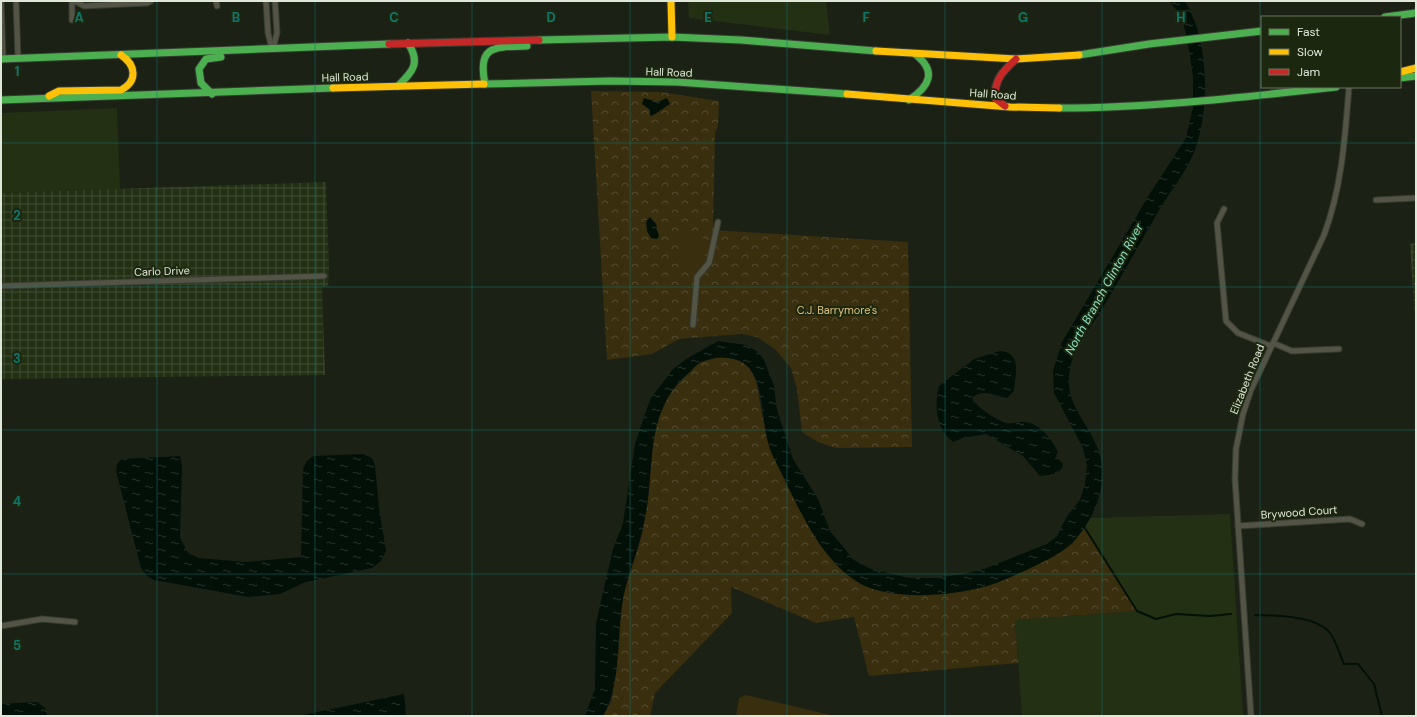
<svg xmlns="http://www.w3.org/2000/svg" width="1417" height="717" font-family="'DM Sans',sans-serif">
  <style>
    .built { fill: #233013 }
    .industrial { fill: url(#industrial-grid) }
    .park { fill: url(#park-crowns) }
    .garden { fill: #392e0e }
    .water { fill: url(#water-ripples) }
    .lines { fill: none; stroke-linecap: round; stroke-linejoin: round }
    .stream { stroke: #021008; stroke-width: 2 }
    .street-casing { stroke: #363c31; stroke-width: 7 }
    .fast-casing { stroke: #363c31; stroke-width: 9 }
    .slow-casing { stroke: #363c31; stroke-width: 9 }
    .jam-casing { stroke: #363c31; stroke-width: 9 }
    .street { stroke: #535446; stroke-width: 5 }
    .fast { stroke: #4caf50; stroke-width: 7 }
    .slow { stroke: #ffc107; stroke-width: 7 }
    .jam { stroke: #c62828; stroke-width: 7 }
    .grid { fill: none; stroke: #0f766e; stroke-width: 1; stroke-opacity: 0.55 }
    .labels { text-anchor: middle; stroke-width: 4; stroke-linejoin: round; paint-order: stroke }
    .street-label { font-size: 11px; fill: #dfe7d8; stroke: #1c270f }
    .park-label { font-size: 11px; fill: #dfc37d; stroke: #1c270f }
    .water-label { font-size: 12px; font-style: italic; fill: #8ce2c4; stroke: #1c270f }
    .grid-label { font-size: 13px; text-anchor: middle; font-weight: bold; fill: #0f766e; stroke: #1c270f; stroke-width: 4; stroke-linejoin: round; paint-order: stroke }
  </style>
  <defs>
    <pattern id="industrial-grid" width="8" height="8" patternUnits="userSpaceOnUse"><rect width="8" height="8" fill="#233013"/><path d="M0 4h8M4 0v8" fill="none" stroke="#424e35"/></pattern>
    <pattern id="park-crowns" width="20" height="18" patternUnits="userSpaceOnUse"><rect width="20" height="18" fill="#392e0e"/><path d="M2 6a3 3 0 1 1 6 0M12 15a3 3 0 1 1 6 0" fill="none" stroke="#554c30"/></pattern>
    <pattern id="water-ripples" width="26" height="14" patternUnits="userSpaceOnUse"><rect width="26" height="14" fill="#021008"/><path d="M2 4q2-2 4 0t4 0M15 11q2-2 4 0t4 0" fill="none" stroke="#26332b"/></pattern>
  </defs>
  <rect width="100%" height="100%" fill="#1b2115"/>
  <g class="built">
    <path d="M688,1H826L830,35L689,18Z"/>
    <path d="M117,108L120,189L1,193V113Z"/>
    <path d="M1230,514L1243,716H1022L1015,620L1137,611L1084,527L1091,518Z"/>
  </g>
  <g class="industrial">
    <path d="M326,182L329,270L328,287H322L325,375L1,379V193Z"/>
    <path d="M1416,243V335L1410,244Z"/>
  </g>
  <g class="park">
    <path d="M591,91L661,92L719,101L718,125L715,133L713,230L908,242L912,447L836,448L818,442L802,432L797,389L791,368L775,349L757,337L742,334L679,339L652,354L607,360Z"/>
    <path d="M721,357L739,360L749,367L756,381L763,420L824,550L837,565L862,585L915,595L945,593L987,586L1072,544L1084,527L1137,611L1015,620L1018,663L869,676L854,617L816,623L731,587L732,613L655,693L650,716H603L612,700L622,600L641,537L649,490L651,448L660,415L671,390L686,375L701,362Z"/>
  </g>
  <g class="garden">
    <path d="M696,232L704,234C699,246 711,256 700,266C677,272 685,249 676,241L683,235Z"/>
    <path d="M746,695L835,716H736L739,698Z"/>
  </g>
  <g class="water">
    <path d="M1169,1H1185C1209,40 1210,105 1196,147C1188,171 1170,191 1158,212C1140,243 1123,274 1105,304C1093,326 1074,344 1070,369C1063,405 1089,421 1099,452C1109,483 1095,518 1074,541C1061,555 1039,564 1022,572C1011,577 999,583 987,586C953,596 893,601 861,584C824,563 804,519 786,483C781,471 774,460 770,449C761,425 765,388 750,369C739,355 716,355 701,362C697,364 693,368 690,372C651,405 654,443 649,489C648,503 645,519 642,533C636,558 625,581 622,606C617,642 621,684 603,716H585L595,689L596,623L613,549L623,523L635,444L646,411L651,398L673,369L688,358L718,341L746,345L758,352L764,360L774,386L777,410L793,459L818,499L830,531L854,560L871,569L909,578H935L964,574L984,569L1047,544L1057,536L1067,516L1080,500L1085,484L1087,466L1083,448L1054,393L1053,371L1062,342L1149,195L1186,138L1193,107V77L1188,43L1182,17Z"/>
    <path d="M644,98L657,102L667,98L670,104L652,116L650,115V110L642,104Z"/>
    <path d="M650,217L656,224L659,236L657,239L651,238L647,231L646,221Z"/>
    <path d="M1000,351C1023,353 1015,375 1014,391L1007,398C994,396 984,388 972,398L973,401C981,409 996,420 1006,423C1012,424 1019,421 1025,422C1040,424 1051,438 1058,452L1056,456L1063,464C1062,474 1049,475 1040,476L1023,456L986,434L963,438L953,442C936,428 934,408 939,386L974,359Z"/>
    <path d="M363,454L372,458L375,465L379,508L386,551L381,561L372,568L306,582L280,594L248,597L154,580L147,576L141,568L116,471L117,464L122,459L180,456L182,467L180,538L188,553L199,558L245,562L301,557L303,469L307,460L314,456Z"/>
    <path d="M404,694L406,713L405,716H298Z"/>
    <path d="M37,702L45,708L47,716H1V704Z"/>
  </g>
  <g class="lines">
    <g class="stream">
      <path d="M1083,525L1137,611L1156,619L1176,614L1210,616L1231,614"/>
      <path d="M1255,615C1275,615 1317,616 1330,633C1336,641 1340,655 1344,664H1358L1374,684L1382,716"/>
    </g>
    <defs>
      <g id="street">
        <path d="M1,1L3,59"/>
        <path d="M16,1L18,58"/>
        <path d="M75,1L84,6L147,3L151,1"/>
        <path d="M216,1L217,6"/>
        <path d="M266,1L268,33L272,49"/>
        <path d="M72,20V1"/>
        <path d="M273,49L277,33L275,1"/>
        <path d="M1376,200L1416,198"/>
        <path d="M1224,209L1217,223L1226,321L1238,333L1271,346"/>
        <path d="M1,286L324,276"/>
        <path d="M693,325L697,277L709,263L718,222"/>
        <path d="M1273,343L1292,351L1339,349"/>
        <path d="M1238,526L1350,519L1362,524"/>
        <path d="M1,626L42,619L75,622"/>
        <path d="M1251,716L1235,479L1236,449L1243,414L1251,390L1324,235C1342,187 1345,137 1349,87"/>
      </g>
      <g id="fast">
        <path d="M1385,17L1416,13"/>
        <path d="M539,40L672,37L741,40L876,51"/>
        <path d="M1079,55L1149,44L1262,31"/>
        <path d="M1,59L389,44"/>
        <path d="M1400,78L1416,76"/>
        <path d="M484,84L610,81L677,82L847,94"/>
        <path d="M485,84C477,45 494,47 527,46"/>
        <path d="M398,86C413,71 421,63 408,43"/>
        <path d="M212,94L201,83L199,69L206,59L221,57"/>
        <path d="M1,100L333,88"/>
        <path d="M909,100C930,86 937,71 915,54"/>
        <path d="M1059,108C1152,108 1244,97 1336,87"/>
      </g>
      <g id="slow">
        <path d="M671,1L672,37"/>
        <path d="M876,51L1016,59L1079,55"/>
        <path d="M1400,72L1416,68"/>
        <path d="M333,88L484,84"/>
        <path d="M847,94L1010,107L1059,108"/>
        <path d="M49,96L59,91L121,90C138,81 136,65 121,55"/>
      </g>
      <g id="jam">
        <path d="M389,44L539,40"/>
        <path d="M1005,106L995,98C994,80 1003,71 1016,59"/>
      </g>
    </defs>
    <use href="#street" class="street-casing"/>
    <use href="#fast" class="fast-casing"/>
    <use href="#slow" class="slow-casing"/>
    <use href="#jam" class="jam-casing"/>
    <use href="#street" class="street"/>
    <use href="#fast" class="fast"/>
    <use href="#slow" class="slow"/>
    <use href="#jam" class="jam"/>
  </g>
  <path class="grid" d="M157,1V716M315,1V716M472,1V716M630,1V716M787,1V716M945,1V716M1102,1V716M1260,1V716M1,143H1416M1,287H1416M1,430H1416M1,574H1416"/>
  <g class="labels">
    <g class="street-label">
      <text transform="translate(669 72) rotate(2)" y="4">Hall Road</text>
      <text transform="translate(345 77) rotate(-2)" y="4">Hall Road</text>
      <text transform="translate(993 94) rotate(4)" y="4">Hall Road</text>
      <text transform="translate(162 271) rotate(-2)" y="4">Carlo Drive</text>
      <text transform="translate(1247 379) rotate(-68)" y="4">Elizabeth Road</text>
      <text transform="translate(1299 512) rotate(-4)" y="4">Brywood Court</text>
    </g>
    <g class="park-label">
      <text x="837" y="314">C.J. Barrymore's</text>
    </g>
    <g class="water-label">
      <text transform="translate(1104 289) rotate(-61)" y="4">North Branch Clinton River</text>
    </g>
  </g>
  <g class="grid-label">
    <text x="79" y="22">A</text>
    <text x="236" y="22">B</text>
    <text x="394" y="22">C</text>
    <text x="551" y="22">D</text>
    <text x="708" y="22">E</text>
    <text x="866" y="22">F</text>
    <text x="1023" y="22">G</text>
    <text x="1181" y="22">H</text>
    <text x="17" y="76">1</text>
    <text x="17" y="220">2</text>
    <text x="17" y="363">3</text>
    <text x="17" y="506">4</text>
    <text x="17" y="650">5</text>
  </g>
  <rect width="1417" height="717" fill="none" stroke="#dfe7d8" stroke-width="4"/>
  <rect x="1261" y="16" width="140" height="72" fill="#1c270f" stroke="#6a745f"/>
  <rect x="1269" y="29" width="20" height="6" fill="#4caf50" stroke="#6a745f"/>
  <text x="1297" y="36" font-size="12" fill="#dfe7d8">Fast</text>
  <rect x="1269" y="49" width="20" height="6" fill="#ffc107" stroke="#6a745f"/>
  <text x="1297" y="56" font-size="12" fill="#dfe7d8">Slow</text>
  <rect x="1269" y="69" width="20" height="6" fill="#c62828" stroke="#6a745f"/>
  <text x="1297" y="76" font-size="12" fill="#dfe7d8">Jam</text>
</svg>
